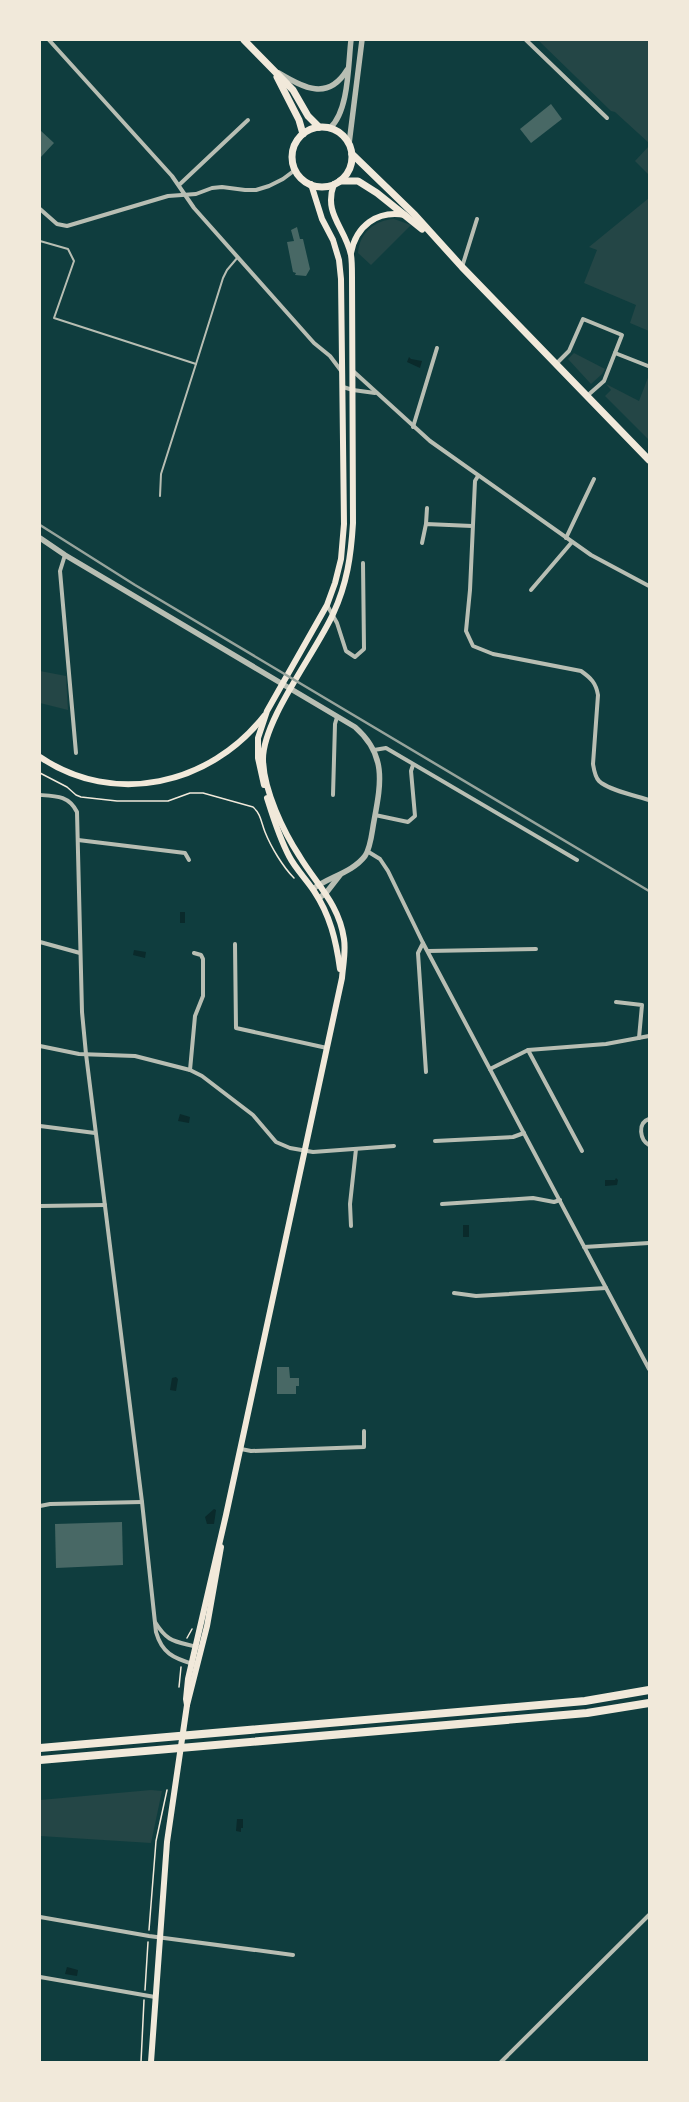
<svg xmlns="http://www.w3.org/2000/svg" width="689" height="2102" font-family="Karla,sans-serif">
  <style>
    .green { fill: #244646 }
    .water { fill: #0a2a2b }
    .building { fill: #486865 }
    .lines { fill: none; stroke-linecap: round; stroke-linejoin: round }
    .path { stroke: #f1e9da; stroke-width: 1.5 }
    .service { stroke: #b8beb3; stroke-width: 2 }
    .minor { stroke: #b8beb3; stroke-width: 4 }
    .tertiary { stroke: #b8beb3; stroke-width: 5.5 }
    .secondary { stroke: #f1e9da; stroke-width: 6 }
    .primary { stroke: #f1e9da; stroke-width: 7 }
    .motorway { stroke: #f1e9da; stroke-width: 8 }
    .rail { stroke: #97a49c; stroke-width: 2.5 }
  </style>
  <rect width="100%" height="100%" fill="#0f3d3e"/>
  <g class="green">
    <path d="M538,40H649V143L615,112L611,111Z"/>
    <path d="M649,146V175L635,161Z"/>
    <path d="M649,198V331L630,323L636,305L584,283L597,250L589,247Z"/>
    <path d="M394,219L411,225L371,265L358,253C359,233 375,220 394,219Z"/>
    <path d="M574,353L605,369L602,374L591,384L568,359Z"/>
    <path d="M649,375V440L605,396L611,390L606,384L639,401Z"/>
    <path d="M40,671L66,676L68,710L40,703Z"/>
    <path d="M151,1790L162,1791L151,1843L40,1836V1800Z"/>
  </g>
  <g class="water">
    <path d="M409,357L411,359L422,361L420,368L407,362Z"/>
    <rect x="180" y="912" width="5" height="11"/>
    <path d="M134,950L146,952L145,958L133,955Z"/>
    <path d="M180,1114L190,1117L189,1123L178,1121Z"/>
    <path d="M616,1178L618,1180L617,1185L605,1186V1180H615Z"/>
    <rect x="463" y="1225" width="6" height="12"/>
    <path d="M176,1377L178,1379L176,1391L170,1390L172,1378Z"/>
    <path d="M214,1509L216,1510L214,1524H207L205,1517Z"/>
    <path d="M237,1819H243V1828H241V1832L236,1831Z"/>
    <path d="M67,1967L78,1970L77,1976L65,1974Z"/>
  </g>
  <g class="building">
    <path d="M551,104L562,119L531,143L520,129Z"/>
    <path d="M40,130L54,143L40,158Z"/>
    <path d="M297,227L300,239H303L310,269L306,276L295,275L296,273L293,272L287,242L294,241L291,230Z"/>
    <path d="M277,1367H289L290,1378H299V1386H296V1394H277Z"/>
    <path d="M122,1522L123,1565L56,1568L55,1524Z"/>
  </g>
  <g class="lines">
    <g class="path">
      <path d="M40,773L67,787L76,795L81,797L117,801H168L190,793H203L253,807C261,814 261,822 265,832C271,847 283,867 294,878"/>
      <path d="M187,1638L192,1629"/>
      <path d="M179,1687L181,1667"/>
      <path d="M149,1930L156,1841L167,1790"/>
      <path d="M145,1990L148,1942"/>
      <path d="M141,2062L144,2000"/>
    </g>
    <g class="service">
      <path d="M40,241L68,249L74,261L54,318L196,364L223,278L227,270L238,257"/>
      <path d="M160,496L161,474L196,364"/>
    </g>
    <g class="minor">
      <path d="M49,40L172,176L194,208L314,343L330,356L342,372"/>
      <path d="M526,40L607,118"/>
      <path d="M179,185L248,120"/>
      <path d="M40,209L57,224L67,226L168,196L196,194L212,188L222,187L245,190H256L269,186L283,179L295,170"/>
      <path d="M462,267L477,219"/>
      <path d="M615,353L648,366"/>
      <path d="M556,364L569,351L583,319L622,335L604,381L587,396"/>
      <path d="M353,371L430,441L591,555L649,586"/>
      <path d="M343,387L353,390L375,393"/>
      <path d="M413,427L437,348"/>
      <path d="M478,476L475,481L470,590L466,631L473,646L493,654L581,671C591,678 596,683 598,695L593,764C594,770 595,777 599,781C608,790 637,796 649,800"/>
      <path d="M426,524L427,508"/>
      <path d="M566,538L594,479"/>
      <path d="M422,543L426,524L472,526"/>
      <path d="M65,555L60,571L76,753"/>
      <path d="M531,590L572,542"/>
      <path d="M327,605L337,623L346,651L355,657L364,649L363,563"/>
      <path d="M374,750L386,748L577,860"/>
      <path d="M40,795C57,796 69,796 77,812L82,1012L86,1054L142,1502L156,1632C162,1653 173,1658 193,1664"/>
      <path d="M333,795L335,724L337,717"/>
      <path d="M375,815L408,822L415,816L411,771L413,765"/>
      <path d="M78,840L185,853L189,860"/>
      <path d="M367,851L380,859L388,871L423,943L649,1369"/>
      <path d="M40,942L80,953"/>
      <path d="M423,943L418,953L426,1072"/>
      <path d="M235,944L236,1028L327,1048"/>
      <path d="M428,951L536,949"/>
      <path d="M616,1002L642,1005L639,1038"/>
      <path d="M40,1046L79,1054L135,1056L190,1070L202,1076L253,1115L276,1142L290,1148L313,1152L394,1146"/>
      <path d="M528,1050L582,1151"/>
      <path d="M490,1069L528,1050L606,1044L649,1036"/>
      <path d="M190,1070L195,1016L203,996V959L201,955L194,953"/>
      <path d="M649,1119C637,1123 640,1140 649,1145"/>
      <path d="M40,1126L95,1133"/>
      <path d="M435,1141L513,1137L524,1133"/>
      <path d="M442,1204L533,1198L554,1202L560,1200"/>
      <path d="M40,1206L105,1205"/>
      <path d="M351,1226L350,1204L356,1149"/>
      <path d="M584,1247L649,1243"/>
      <path d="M454,1293L476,1296L606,1288"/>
      <path d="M241,1449L251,1451L364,1447V1431"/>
      <path d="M40,1506L50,1504L142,1502"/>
      <path d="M155,1622C168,1643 175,1641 197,1647"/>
      <path d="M40,1917L149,1936L293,1955"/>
      <path d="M40,1977L155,1997"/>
      <path d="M501,2062L649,1915"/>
    </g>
    <g class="tertiary">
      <path d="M279,73C304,88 328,101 347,70"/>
      <path d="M330,128C349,111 348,65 351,40"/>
      <path d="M349,144L362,40"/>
      <path d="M40,538L65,555L355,727C387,755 381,783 374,821C372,831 371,847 365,856C352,873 328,877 313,889"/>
      <path d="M319,898L326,893L340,875"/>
    </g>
    <g class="secondary">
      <path d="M351,253C356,226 377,210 405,215"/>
      <path d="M40,757C114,807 210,785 264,716"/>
      <path d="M264,785L258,758V738L267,711L327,605L335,583L341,559L344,524L341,279L339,260L333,240L322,219L311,184"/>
      <path d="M267,798C273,817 279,837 289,856C295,868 306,879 314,891C330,915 336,940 340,969"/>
      <path d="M187,1705L186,1699L188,1679L226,1515L342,978C343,965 346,952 344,939C339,904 317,885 300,857C283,831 264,791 263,760C262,721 316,652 333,614C347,584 351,556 353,523L352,277C352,270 352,261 351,255C345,227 323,214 334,184"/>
      <path d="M151,2062L167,1842L187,1705L207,1626L221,1547"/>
    </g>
    <g class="primary">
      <path d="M244,40L293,90L308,116L319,127"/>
      <path d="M277,77L299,120L303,134"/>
      <circle cx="322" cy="157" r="30"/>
      <path d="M352,154L415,215L462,267L649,460"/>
      <path d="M340,181H358L377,193L422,229"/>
    </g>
    <g class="motorway">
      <path d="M40,1748L585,1701L649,1690"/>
      <path d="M40,1760L587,1713L649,1703"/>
    </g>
    <path class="rail" d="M40,525L135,585L649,891"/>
  </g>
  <rect width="689" height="2102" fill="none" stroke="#f1e9da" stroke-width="82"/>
</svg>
